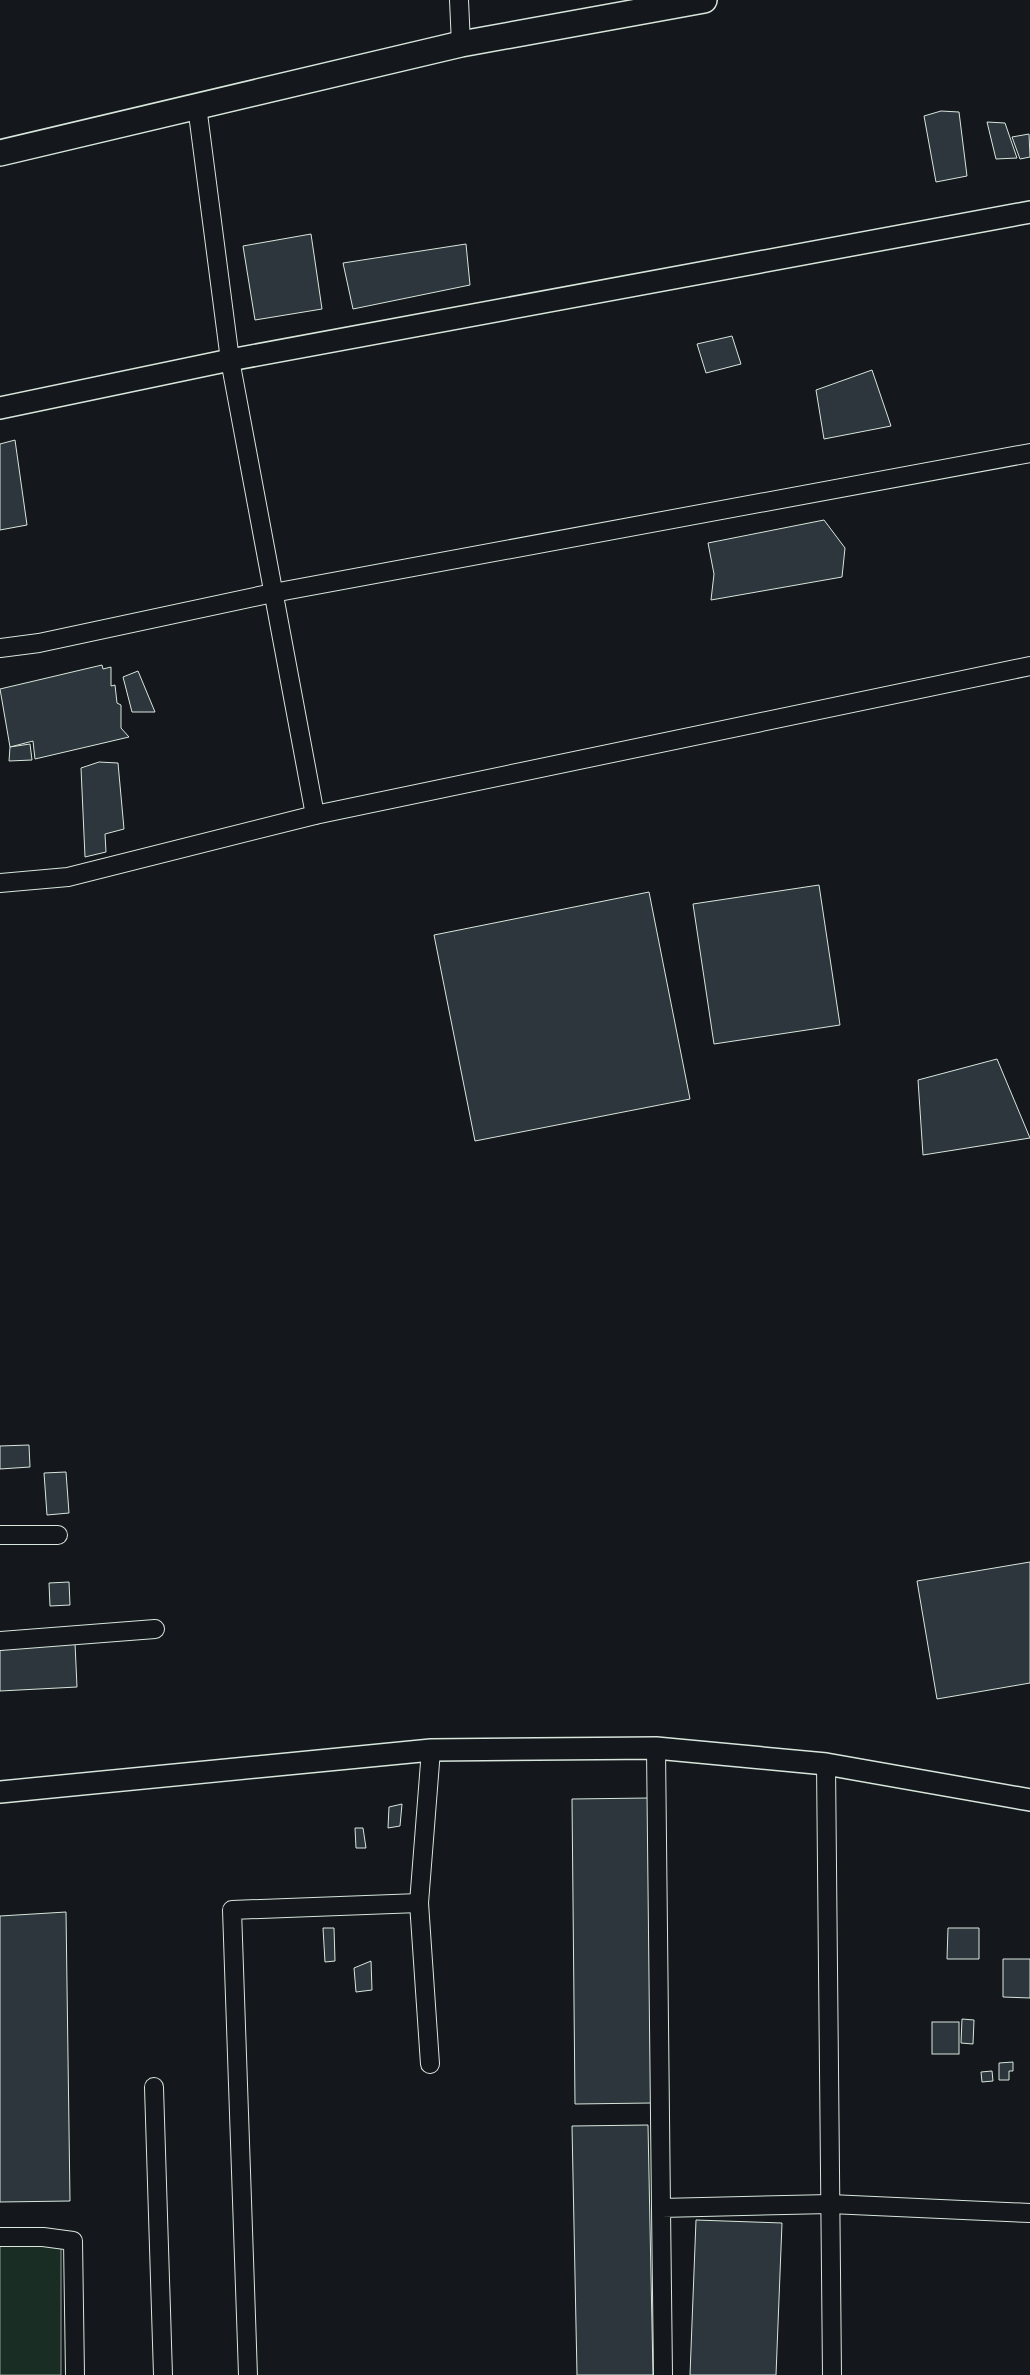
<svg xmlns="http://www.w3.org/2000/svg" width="1030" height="2375" font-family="'IBM Plex Sans',sans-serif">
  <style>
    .green { fill: #1a2d24; stroke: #939e99 }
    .building { fill: #2c363c; stroke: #d8e6dc }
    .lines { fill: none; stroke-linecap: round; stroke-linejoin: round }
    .minor-casing { stroke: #d8e6dc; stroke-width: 20 }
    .tertiary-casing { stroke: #d8e6dc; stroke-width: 24 }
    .secondary-casing { stroke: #d8e6dc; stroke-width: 28 }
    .minor { stroke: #14181c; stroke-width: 18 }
    .tertiary { stroke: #14181c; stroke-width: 21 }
    .secondary { stroke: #14181c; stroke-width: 25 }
  </style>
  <rect width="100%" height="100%" fill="#14181c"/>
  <path class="green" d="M0,2244L61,2245V2375H0Z"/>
  <g class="building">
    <path d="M941,111L959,112L967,176L936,182L924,116Z"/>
    <path d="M987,122L1005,123L1017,158L996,159Z"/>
    <path d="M1029,134L1030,157L1020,159L1012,137Z"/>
    <path d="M311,234L322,309L255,320L243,246Z"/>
    <path d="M466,244L470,285L353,309L343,263Z"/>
    <path d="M732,336L741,364L706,373L697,344Z"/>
    <path d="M872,370L891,426L824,439L816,390Z"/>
    <path d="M15,440L27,525L0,530V444Z"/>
    <path d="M824,520L845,548L842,577L711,600L714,574L708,543Z"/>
    <path d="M102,665L103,669L111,667V686L115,685L117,703L121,705V728L129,737L35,759L33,741L10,747L0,689Z"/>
    <path d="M138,671L155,712H132L123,677Z"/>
    <path d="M30,744L32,760L9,761L10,747Z"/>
    <path d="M99,762L118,763L124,829L105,834L106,852L85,857L81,768Z"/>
    <path d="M819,885L840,1025L714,1044L693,904Z"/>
    <path d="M649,892L690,1099L475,1141L434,935Z"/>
    <path d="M997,1059L1030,1138L923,1155L918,1080Z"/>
    <path d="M29,1445L30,1467L0,1469V1446Z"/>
    <path d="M66,1472L69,1513L47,1515L44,1473Z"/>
    <path d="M1030,1562V1683L937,1699L917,1581Z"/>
    <path d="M69,1582L70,1605L50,1606L49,1583Z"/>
    <path d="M75,1643L77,1687L0,1691V1650Z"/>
    <path d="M648,1798L651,2103L575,2104L572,1799Z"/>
    <path d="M402,1804L400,1826L388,1828L389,1807Z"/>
    <path d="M355,1828H363L366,1848H356Z"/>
    <path d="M66,1912L70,2201L0,2202V1916Z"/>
    <path d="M323,1928H334L335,1961L325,1962Z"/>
    <path d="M948,1928H979V1959H947Z"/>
    <path d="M1003,1959H1030V1998L1003,1997Z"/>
    <path d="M371,1961L372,1990L356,1992L354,1968Z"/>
    <path d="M962,2019L974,2020L973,2044L961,2043Z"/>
    <rect x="932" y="2022" width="27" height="32"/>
    <path d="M1013,2062V2071H1009V2080H999V2063Z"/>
    <path d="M992,2071L993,2081L982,2082L981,2072Z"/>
    <path d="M648,2125L653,2375H577L572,2126Z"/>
    <path d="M696,2220L782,2223L776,2375H690Z"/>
  </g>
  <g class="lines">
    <defs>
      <g id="minor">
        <path d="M459,0L461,44"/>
        <path d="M197,106L230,360L315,815"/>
        <path d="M0,648L39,643L273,593L1030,453"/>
        <path d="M0,883L68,877L315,815L1030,666"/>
        <path d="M0,1535H58"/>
        <path d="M0,1641L155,1629"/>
        <path d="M656,1748L661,2208"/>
        <path d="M826,1764L832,2375"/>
        <path d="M430,2064L419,1903L431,1750"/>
        <path d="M154,2087L163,2375"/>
        <path d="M0,2237H43L73,2241L75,2375"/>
        <path d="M248,2375L232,1910L419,1903"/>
        <path d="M663,2375L661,2208L830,2204L1030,2213"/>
      </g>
      <g id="tertiary">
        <path d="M0,408L230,360L1030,212"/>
        <path d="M0,1792L431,1750L656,1748L826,1764L1030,1800"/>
      </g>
      <path id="secondary" d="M0,153L461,44L704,0"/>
    </defs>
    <use href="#minor" class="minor-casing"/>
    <use href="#tertiary" class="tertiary-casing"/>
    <use href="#secondary" class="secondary-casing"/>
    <use href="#minor" class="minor"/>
    <use href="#tertiary" class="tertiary"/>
    <use href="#secondary" class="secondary"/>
  </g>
</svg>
